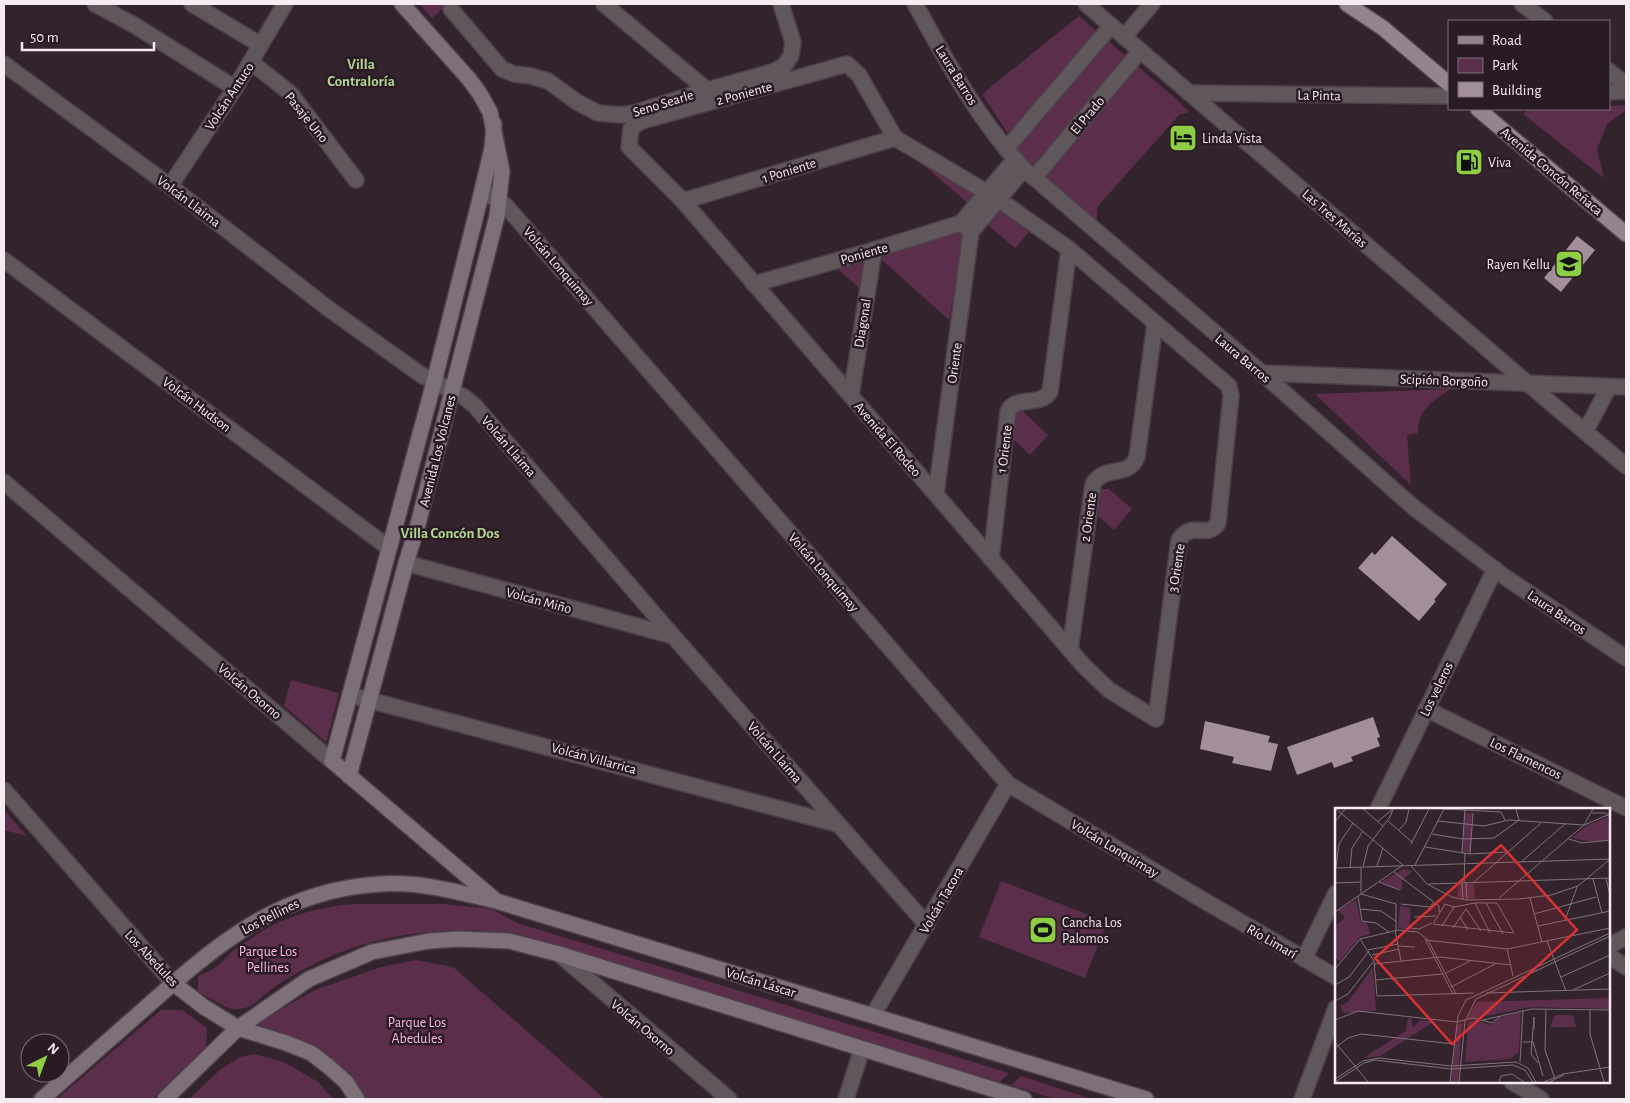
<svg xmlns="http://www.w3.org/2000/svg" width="1630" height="1103" font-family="'Alegreya Sans',sans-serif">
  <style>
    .green { fill: #5b2f4c }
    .building { fill: #a38f9b }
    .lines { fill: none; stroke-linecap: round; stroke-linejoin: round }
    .street-casing { stroke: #4e3f48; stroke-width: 18 }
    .secondary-casing { stroke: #4e3f48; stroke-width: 18 }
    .primary-casing { stroke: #4e3f48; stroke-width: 18 }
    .street { stroke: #5f575c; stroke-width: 15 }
    .secondary { stroke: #7d7078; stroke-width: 15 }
    .primary { stroke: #94848e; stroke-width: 15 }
    .labels { text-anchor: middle; stroke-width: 5; stroke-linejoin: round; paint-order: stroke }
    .street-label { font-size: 14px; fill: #f5ebf1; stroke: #291a24 }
    .poi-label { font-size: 14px; fill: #f5ebf1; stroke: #291a24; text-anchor: start }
    .park-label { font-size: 14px; fill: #fdbbe5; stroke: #291a24 }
    .neighbourhood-label { font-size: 15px; font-weight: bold; fill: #b0d590; stroke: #291a24 }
    .inset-road { fill: none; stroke: #81737b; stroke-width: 1 }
    .view { fill: #d83232; fill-opacity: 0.15; stroke: #d83232; stroke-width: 2.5 }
    .inset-edge { fill: none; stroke: #f5ebf1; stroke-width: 2.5 }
  </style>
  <rect width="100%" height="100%" fill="#33232d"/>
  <g class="green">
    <path d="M419,4H447L432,18Z"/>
    <path d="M1079,16L1176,99L1189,112L1179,115L1097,207V220L1074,206L1025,160L982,94Z"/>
    <path d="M1626,105V110L1607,124L1597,149L1604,178L1523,114L1528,109H1609V106Z"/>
    <path d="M907,151L978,193L969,204Z"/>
    <path d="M1001,206L1031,230L1015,248L988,225L989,221Z"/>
    <path d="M961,230L965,235L949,320L882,260V253Z"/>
    <path d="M866,260L860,289L837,268Z"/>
    <path d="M1451,389C1433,400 1417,411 1418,433L1407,435L1411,485L1315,394Z"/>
    <path d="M1016,410L1023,411L1048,435L1030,455L1013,439V416Z"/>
    <path d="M1100,489H1109L1132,509L1114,530L1097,515Z"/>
    <path d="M291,680L339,693L326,742L284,706Z"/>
    <path d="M4,810L27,836L4,830Z"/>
    <path d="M1001,881L1107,922L1085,978L979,937Z"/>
    <path d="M355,904H443L492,909L517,923L1009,1073L1000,1082L819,1028L520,934C449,924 371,933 308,967C294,974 281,982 269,991C262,996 255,1005 248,1007C244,1008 236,1010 232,1009C225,1008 206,995 198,992V976C204,973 211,971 216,967C222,963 227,956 233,951C238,947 243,943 249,940C280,917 317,907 355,904Z"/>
    <path d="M416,960L453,967L605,1099H364L350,1078L252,1026L315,990L381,967Z"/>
    <path d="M161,1010H182L207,1028L206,1050L153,1099H57Z"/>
    <path d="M255,1054L284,1062L318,1082L333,1099H189L220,1070L240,1057Z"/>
    <path d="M1021,1076L1091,1099H1055L1011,1085Z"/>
  </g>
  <g class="building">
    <path d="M1577,236L1595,250L1561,292L1544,278Z"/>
    <path d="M1392,536L1447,584L1434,600L1436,601L1419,621L1358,568L1372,552L1375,555Z"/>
    <path d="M1373,717L1380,737L1377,738L1380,746L1351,757L1353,761L1334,768L1332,762L1297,775L1287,747Z"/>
    <path d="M1205,721L1270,736L1268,742L1278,744L1271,771L1232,763L1234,757L1200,749Z"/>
  </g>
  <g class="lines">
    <defs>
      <g id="street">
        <path d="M95,4L134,25L235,88"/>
        <path d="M192,4L261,45"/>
        <path d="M604,4L707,90"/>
        <path d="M915,4C947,62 979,121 1024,169L1262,373L1412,506L1502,575L1626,658"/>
        <path d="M1086,4L1527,383L1626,466"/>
        <path d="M1522,4L1545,21"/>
        <path d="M451,9L502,69L514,74L531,76L548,81L577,102L598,113L622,115L634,113L707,90L772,72L784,66L791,56L793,42L781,4"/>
        <path d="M1124,37L1152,4"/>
        <path d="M251,62L290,93L356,180"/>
        <path d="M4,64L170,186L329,309L420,374L464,397L475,406L673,636L927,925"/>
        <path d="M847,64L859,75L895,138L998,199L1069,249L1229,386L1231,396L1218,523C1207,540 1192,520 1179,540L1156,719L1109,690L1083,665L683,201L629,147L631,128L642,121Z"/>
        <path d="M1609,71L1626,85"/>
        <path d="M1609,92L1626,91"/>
        <path d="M1189,93L1449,96"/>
        <path d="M1006,149L1111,26"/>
        <path d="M1034,178L1140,51"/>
        <path d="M170,186L235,88L285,4"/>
        <path d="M482,192L499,200L506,206L1008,784L1208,903L1336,977"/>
        <path d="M683,201L895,138"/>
        <path d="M961,223L1015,159"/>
        <path d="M971,232L1024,169"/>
        <path d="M4,260L389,548"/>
        <path d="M754,284L874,250L961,223L971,232"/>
        <path d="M1262,373L1626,387"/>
        <path d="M851,396L874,250"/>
        <path d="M1585,432L1609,387"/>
        <path d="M4,482L332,761"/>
        <path d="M936,494L971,232"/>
        <path d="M991,559L1008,412C1015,394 1038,408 1050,392L1069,249"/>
        <path d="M406,563L673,636"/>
        <path d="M1070,650L1093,484C1105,464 1128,479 1137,457L1155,323"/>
        <path d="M350,695L837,824"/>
        <path d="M1426,709L1626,808"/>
        <path d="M4,790L173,983"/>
        <path d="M1378,809L1495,569"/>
        <path d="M1609,946L1626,937"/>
        <path d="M559,954L729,1099"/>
        <path d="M1609,956L1626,967"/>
        <path d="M1304,959L1336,893"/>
        <path d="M873,1015L1008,784"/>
        <path d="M1512,1082L1541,1099"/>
        <path d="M846,1099L862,1049"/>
        <path d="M1302,1099L1336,1008"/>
      </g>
      <g id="secondary">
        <path d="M494,124L492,148L479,203L434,382L332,761L494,899"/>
        <path d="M349,776L406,563L418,524L497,216L502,171L490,112L480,94L469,79L402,4"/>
        <path d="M173,983L204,1007L238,1028L286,1043L311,1053L328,1066L346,1082L357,1099"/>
        <path d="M42,1099C76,1069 110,1039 144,1009C216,945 279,890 380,884C420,881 457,892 496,901L1146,1099"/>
        <path d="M165,1099L238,1028L309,979L372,952L429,941L458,939L509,941L559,954L1024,1099"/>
      </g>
      <g id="primary">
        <path d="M1347,4L1383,28L1449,84"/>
        <path d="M1478,109L1626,234"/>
      </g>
    </defs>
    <use href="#street" class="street-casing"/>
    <use href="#secondary" class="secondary-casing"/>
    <use href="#primary" class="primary-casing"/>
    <use href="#street" class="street"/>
    <use href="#secondary" class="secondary"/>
    <use href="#primary" class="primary"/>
  </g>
  <defs>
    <symbol id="hotel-square" viewBox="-11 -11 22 22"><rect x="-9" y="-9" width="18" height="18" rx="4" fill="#8dce44" stroke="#291a24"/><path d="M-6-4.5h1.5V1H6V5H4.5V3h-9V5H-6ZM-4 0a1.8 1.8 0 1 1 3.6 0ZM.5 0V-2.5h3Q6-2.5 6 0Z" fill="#111"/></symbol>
    <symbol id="fuel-square" viewBox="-11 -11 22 22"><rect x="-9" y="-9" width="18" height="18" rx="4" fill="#8dce44" stroke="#291a24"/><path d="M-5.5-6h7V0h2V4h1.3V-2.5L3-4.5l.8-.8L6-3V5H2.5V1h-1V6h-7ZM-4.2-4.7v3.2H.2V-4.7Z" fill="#111"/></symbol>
    <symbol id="school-square" viewBox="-11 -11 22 22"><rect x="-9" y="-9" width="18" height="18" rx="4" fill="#8dce44" stroke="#291a24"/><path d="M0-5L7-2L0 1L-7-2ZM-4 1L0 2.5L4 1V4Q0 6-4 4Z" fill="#111"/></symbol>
    <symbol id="stadium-square" viewBox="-11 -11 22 22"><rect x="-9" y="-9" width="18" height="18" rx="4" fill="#8dce44" stroke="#291a24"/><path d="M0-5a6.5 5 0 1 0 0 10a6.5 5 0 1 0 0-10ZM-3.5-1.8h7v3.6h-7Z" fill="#111"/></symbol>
  </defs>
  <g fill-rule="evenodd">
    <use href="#hotel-square" x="1167" y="122" width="32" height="32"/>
    <use href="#fuel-square" x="1453" y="146" width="32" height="32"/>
    <use href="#school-square" x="1553" y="248" width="32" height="32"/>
    <use href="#stadium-square" x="1027" y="914" width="32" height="32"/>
  </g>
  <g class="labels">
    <g class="street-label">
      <text transform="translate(957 75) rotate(58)" y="5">Laura Barros</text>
      <text transform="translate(744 93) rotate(-15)" y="5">2 Poniente</text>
      <text transform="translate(1319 95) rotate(1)" y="5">La Pinta</text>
      <text transform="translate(229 96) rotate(-57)" y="5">Volcán Antuco</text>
      <text transform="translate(663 103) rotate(-17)" y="5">Seno Searle</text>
      <text transform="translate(1087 115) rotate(-50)" y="5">El Prado</text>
      <text transform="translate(307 117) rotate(51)" y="5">Pasaje Uno</text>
      <text transform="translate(789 170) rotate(-17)" y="5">1 Poniente</text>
      <text transform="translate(1552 171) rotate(40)" y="5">Avenida Concón Reñaca</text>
      <text transform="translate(189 201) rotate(37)" y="5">Volcán Llaima</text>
      <text transform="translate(1335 218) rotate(41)" y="5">Las Tres Marías</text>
      <text transform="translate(864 253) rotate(-16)" y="5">Poniente</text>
      <text transform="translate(559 266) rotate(49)" y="5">Volcán Lonquimay</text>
      <text transform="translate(862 323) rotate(-81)" y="5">Diagonal</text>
      <text transform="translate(1243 358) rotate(40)" y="5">Laura Barros</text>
      <text transform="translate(954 363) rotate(-82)" y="5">Oriente</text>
      <text transform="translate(1444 380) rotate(2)" y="5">Scipión Borgoño</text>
      <text transform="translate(197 404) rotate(37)" y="5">Volcán Hudson</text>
      <text transform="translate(888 439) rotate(49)" y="5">Avenida El Rodeo</text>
      <text transform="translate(509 446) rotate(49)" y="5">Volcán Llaima</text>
      <text transform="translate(1004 449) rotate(-83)" y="5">1 Oriente</text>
      <text transform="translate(437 451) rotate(-76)" y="5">Avenida Los Volcanes</text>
      <text transform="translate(1088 517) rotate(-82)" y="5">2 Oriente</text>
      <text transform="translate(1176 568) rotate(-81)" y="5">3 Oriente</text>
      <text transform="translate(824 572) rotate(49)" y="5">Volcán Lonquimay</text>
      <text transform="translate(539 600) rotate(15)" y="5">Volcán Miño</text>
      <text transform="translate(1557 612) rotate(34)" y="5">Laura Barros</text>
      <text transform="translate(1436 689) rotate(-64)" y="5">Los veleros</text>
      <text transform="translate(250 691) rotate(40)" y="5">Volcán Osorno</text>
      <text transform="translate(775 752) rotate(49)" y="5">Volcán Llaima</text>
      <text transform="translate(594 758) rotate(15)" y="5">Volcán Villarrica</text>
      <text transform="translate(1526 758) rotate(26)" y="5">Los Flamencos</text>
      <text transform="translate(1115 848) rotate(31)" y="5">Volcán Lonquimay</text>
      <text transform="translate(941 900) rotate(-60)" y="5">Volcán Tacora</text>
      <text transform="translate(270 916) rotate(-27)" y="5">Los Pellines</text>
      <text transform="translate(1272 941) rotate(30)" y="5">Río Limarí</text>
      <text transform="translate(152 958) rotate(47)" y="5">Los Abedules</text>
      <text transform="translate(761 982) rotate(17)" y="5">Volcán Láscar</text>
      <text transform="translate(643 1027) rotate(40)" y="5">Volcán Osorno</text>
    </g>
    <g class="poi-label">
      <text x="1202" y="143">Linda Vista</text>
      <text x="1488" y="167">Viva</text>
      <text x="1550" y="269" text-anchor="end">Rayen Kellu</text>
      <text x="1062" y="927">Cancha Los<tspan x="1062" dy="16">Palomos</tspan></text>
    </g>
    <g class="park-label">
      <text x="268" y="956">Parque Los<tspan x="268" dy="16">Pellines</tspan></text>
      <text x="417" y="1027">Parque Los<tspan x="417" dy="16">Abedules</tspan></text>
    </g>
    <g class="neighbourhood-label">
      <text x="361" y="69">Villa<tspan x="361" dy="17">Contraloría</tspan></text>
      <text x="450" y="538">Villa Concón Dos</text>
    </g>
  </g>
  <g transform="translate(1335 808)">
    <rect width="275" height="275" fill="#33232d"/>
    <path d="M130,5H137L135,45L128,44ZM273,9L275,31L257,34L237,30L251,18ZM68,61L78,63L67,72V82L46,74ZM124,76H139L140,91L122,89ZM21,92L26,114H32L35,126L25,129L5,153L0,150V118L10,110L3,102ZM65,98L76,100L74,122L63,120ZM38,159L41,203L9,205L5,198L13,194ZM275,190V201L196,199L131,212L142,194ZM186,204L184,244L175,251L130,254L133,214L140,212L155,217L167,209ZM220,207H238L241,219H215ZM73,210H76L78,219L86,212L100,213L45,248L28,250L71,223ZM127,215L123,274H116L122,217Z" fill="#5b2f4c"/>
    <path class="inset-road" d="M28,1L48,18M109,1L166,4L170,12M257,5H271L275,10M43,13L57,2M53,13L77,34M103,13L149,18L174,12L249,17L275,6M0,14L10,1M64,22L71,14L74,1M97,26L128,31L159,30L184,12L181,1M234,31L247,35L275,32M76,36L94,1M90,39L135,46L171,44M127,45L130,1M135,46L138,5M186,54L230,16M80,57L109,1M42,58L48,40M76,58L92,76L117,89L131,92L184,91L216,87L243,78L274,52M26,59V85M28,59L33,38L55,9L58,1M0,60L275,51M1,60L4,36L18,15M15,60L17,40L28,23M59,64L104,98V104M271,70L275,87M258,71L267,105M44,74L65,82M139,74L206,15M0,75L26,74M127,75L128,92M129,75L130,45M131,75L132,92M94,76L275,70M26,86L61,96V122M23,88L27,113L41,115L54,124M164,90L249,17L258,1M195,90L207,134M140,95H162L179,125L98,116L110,96L119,99ZM140,95L155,125M151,95L168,126M66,96L95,99L98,95M25,101L46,103L62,114M131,101L146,123M0,104L68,57L1,1M199,106L261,89M80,109L101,108M125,109L133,122M230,112L242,79M107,118L119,99M203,118L275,103M75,120L84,121L97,115M118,120L131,101M60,122L66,153M25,131L39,153L42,188L139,185M90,131L118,186M90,132L172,141L275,120M212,133L231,183M64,138L80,139M172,141L178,168M33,142L63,136M37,147L64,141M39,156L105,149L176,157M0,161L25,131L63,122L83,124L93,132L121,186M111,165L135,153M226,169L275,147M40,172L108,166M0,177L14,169L34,143M116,179L160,156M238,182L275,165M151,185L275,181M0,193L13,186L38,154M211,201L210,242L220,271M255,202V226L269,274M0,212L23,203L122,214L139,210L157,215L166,208M148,212L197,201L275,202M199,221V209L196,246L203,255M0,234L33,274M188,234H198L208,268M0,240L13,230L26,226L119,236M185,254L188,202M0,271L28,253L44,250L116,258L181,254L193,260L201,274M0,274L29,255L40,252L116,261L178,257L190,262L198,274M115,274L123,208L131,192L275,125M124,274L130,213L141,191L275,128M164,274L166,268L177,266L189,274M209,274L228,266L275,259M214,274L229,267"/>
    <path class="view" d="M166,37L242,122L117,236L40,150Z"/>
    <rect width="275" height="275" class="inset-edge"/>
  </g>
  <rect width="1630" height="1103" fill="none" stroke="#f5ebf1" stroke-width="10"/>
  <rect x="1448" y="20" width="162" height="90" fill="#291a24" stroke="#7b6e76"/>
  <rect x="1458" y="36" width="25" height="8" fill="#94848e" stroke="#7b6e76"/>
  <text x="1492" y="45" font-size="15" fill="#f5ebf1">Road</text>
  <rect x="1458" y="58" width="25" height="15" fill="#5b2f4c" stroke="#7b6e76"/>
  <text x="1492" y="70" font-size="15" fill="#f5ebf1">Park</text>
  <rect x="1458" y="82" width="25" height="15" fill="#a38f9b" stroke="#7b6e76"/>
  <text x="1492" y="95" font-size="15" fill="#f5ebf1">Building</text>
  <g transform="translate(45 1058) rotate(42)"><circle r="24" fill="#291a24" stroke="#7b6e76"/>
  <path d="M0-4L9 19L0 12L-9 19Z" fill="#8dce44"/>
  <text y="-8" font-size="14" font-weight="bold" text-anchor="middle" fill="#f5ebf1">N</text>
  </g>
  <path d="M22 42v8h132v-8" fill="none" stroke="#f5ebf1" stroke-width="2.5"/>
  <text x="30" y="42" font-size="15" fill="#f5ebf1" stroke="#291a24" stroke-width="4" paint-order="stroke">50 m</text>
</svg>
